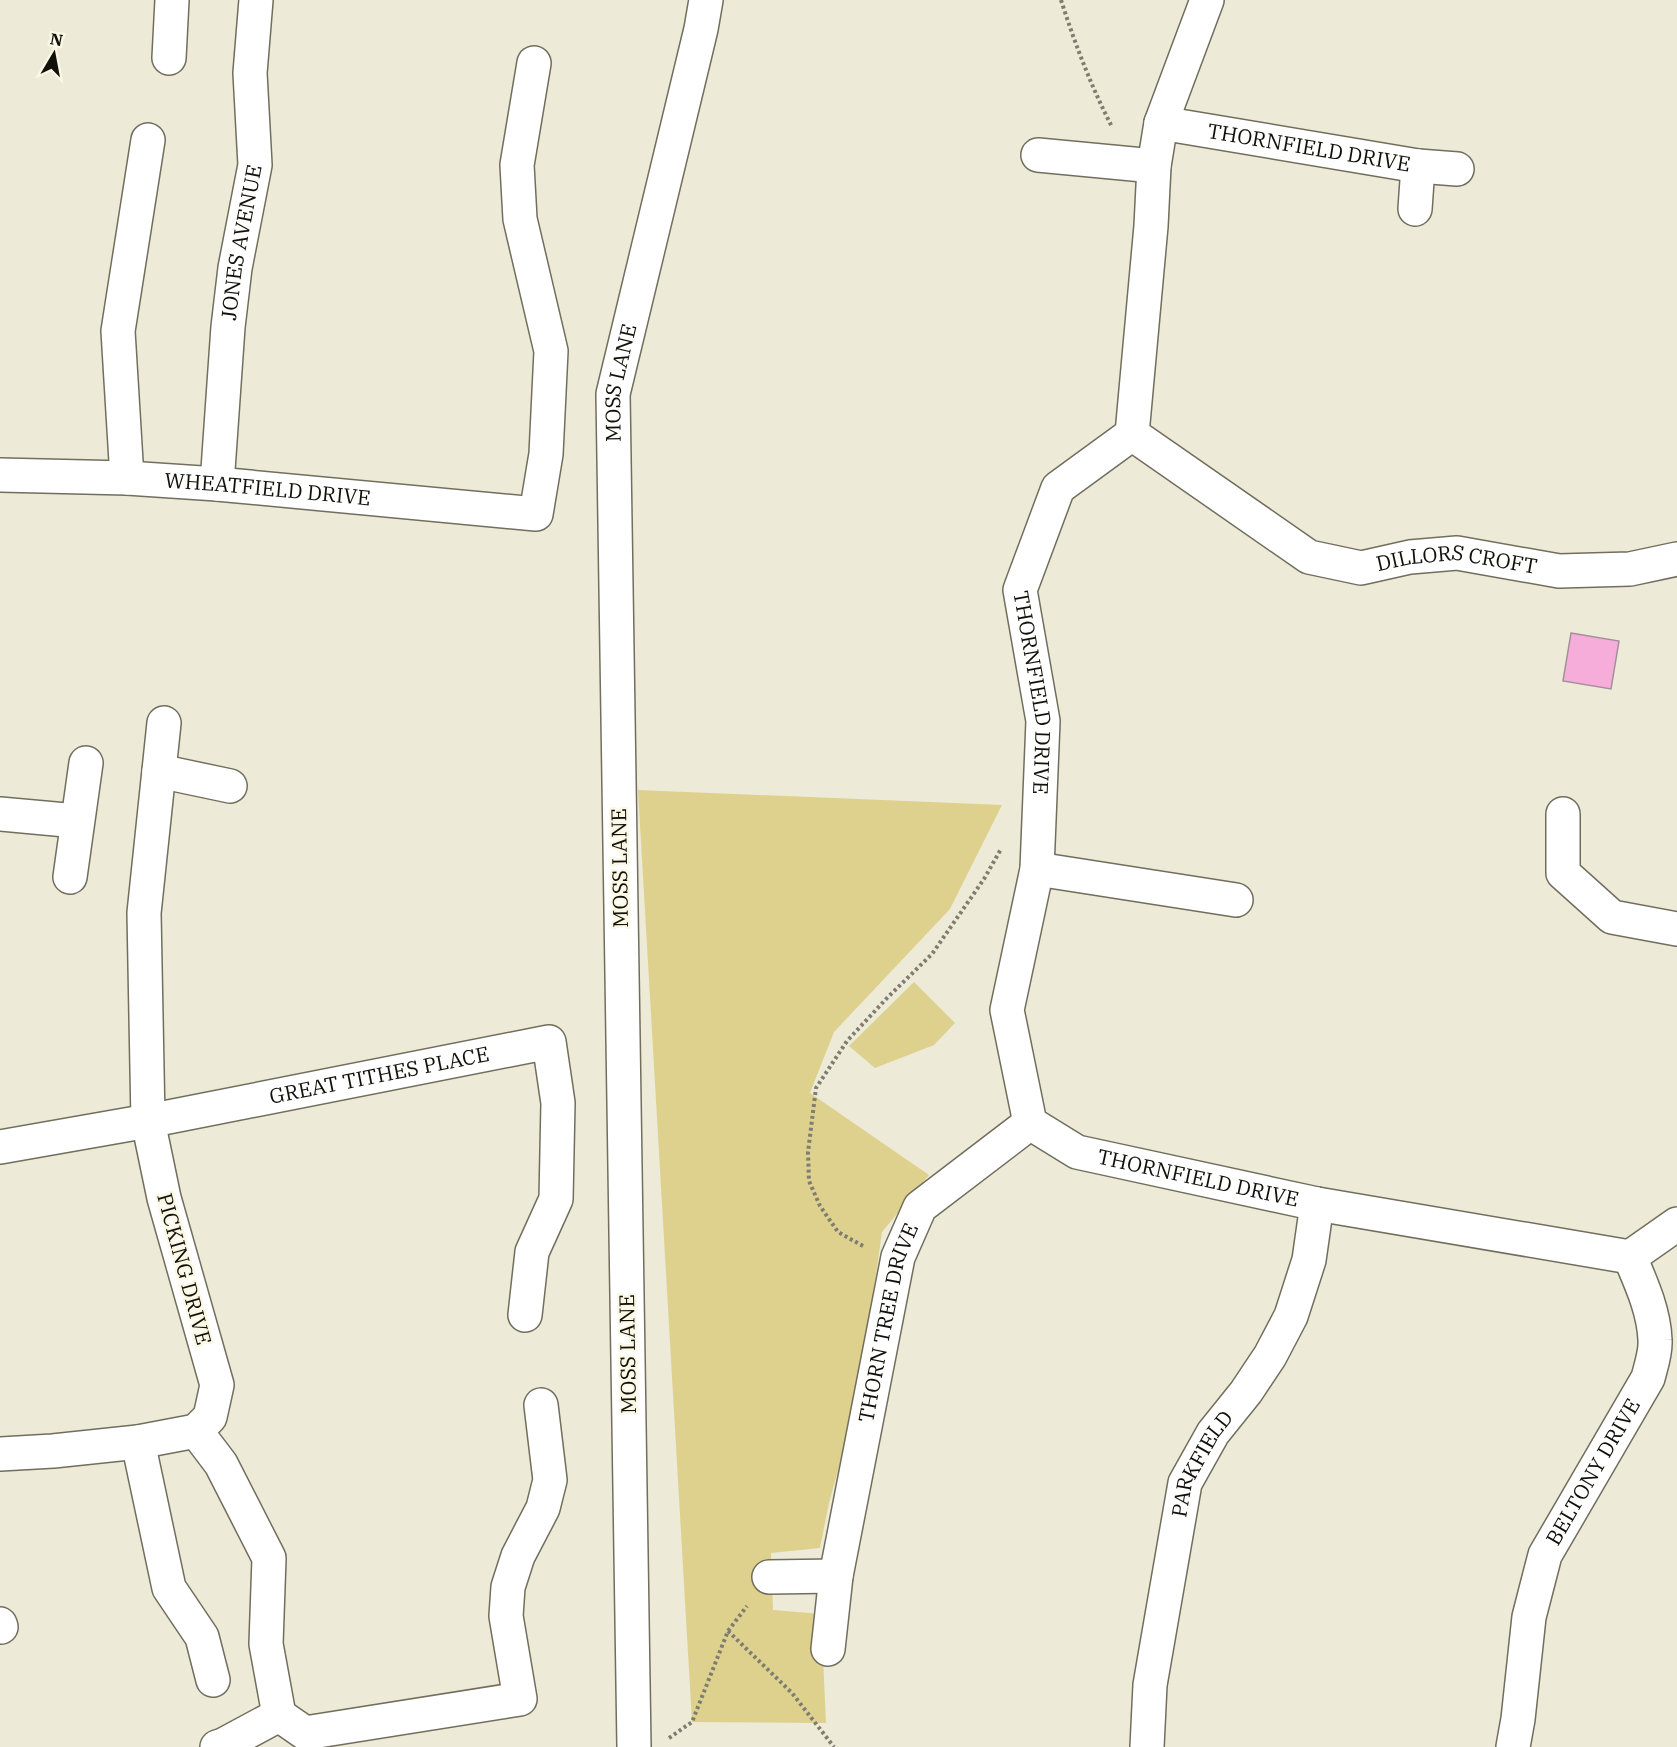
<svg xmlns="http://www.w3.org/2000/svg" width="1677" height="1747" font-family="'IBM Plex Serif',serif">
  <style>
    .green { fill: #ded18d }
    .building { fill: #f6add9; stroke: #a1909a; stroke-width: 1.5 }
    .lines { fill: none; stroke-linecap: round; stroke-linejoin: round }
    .minor-casing { stroke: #716e5e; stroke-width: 36 }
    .path { stroke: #7f7d70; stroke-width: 4; stroke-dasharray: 3 3; stroke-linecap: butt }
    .minor { stroke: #fff; stroke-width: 33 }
    .labels { text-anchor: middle; stroke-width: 5; stroke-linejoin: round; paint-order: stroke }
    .street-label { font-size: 21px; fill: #111009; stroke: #fbf8e5 }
  </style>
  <rect width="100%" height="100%" fill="#edead8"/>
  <g class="green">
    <path d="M638,790L1002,805L950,909L834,1032L810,1093L929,1175L882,1232L859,1394L829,1503L820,1548L771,1553L773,1610L821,1614L826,1723L692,1722Z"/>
    <path d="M914,982L955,1023L934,1045L875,1068L849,1046Z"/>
  </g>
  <path class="building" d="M1571,633L1619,641L1611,689L1563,681Z"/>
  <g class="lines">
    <defs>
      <g id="minor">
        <path id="s1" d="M1207,0L1161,123L1154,166L1151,226L1132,434L1058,488L1020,590L1043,721L1037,869L1007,1010L1030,1123L1077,1152L1317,1204L1630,1257"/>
        <path d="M169,58L172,0"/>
        <path id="s2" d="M1161,123L1418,166L1457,169"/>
        <path d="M1038,155L1154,166"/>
        <path d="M1415,209L1418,166"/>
        <path id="s3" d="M1132,434L1309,557L1361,568L1410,557L1457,553L1559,571L1630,569L1677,559"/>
        <path id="s4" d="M0,475L127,478L217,484L536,514L546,454L551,351L520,219L517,165L534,63"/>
        <path d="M127,478L118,331L148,140"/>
        <path id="s5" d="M217,484L228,327L235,268L255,165L250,73L256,0"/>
        <path d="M159,771L230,786"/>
        <path d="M0,814L77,821"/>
        <path d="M1563,814V873L1612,917L1677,929"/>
        <path d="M1037,869L1236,900"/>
        <path d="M70,877L86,763"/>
        <path id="s6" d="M0,1147L148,1121L549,1042L558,1103L556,1199L532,1252L525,1315"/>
        <path d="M1630,1257L1677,1224"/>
        <path d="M196,1431L221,1464L269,1558L266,1644L279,1715L305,1733L520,1699L506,1616L508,1587L518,1556L543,1508L550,1480L541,1405"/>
        <path d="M138,1442L169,1588L202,1637L213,1680"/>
        <path d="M0,1454L53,1451L138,1442L196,1431L210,1417L217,1385L164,1198L148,1121L144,913L164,723"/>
        <path d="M769,1577L836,1576"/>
        <path d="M0,1624L1,1627"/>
        <path id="s7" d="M828,1649L836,1576L898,1257L920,1207L1030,1123"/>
        <path d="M217,1747L223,1745L279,1715"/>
        <path id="s8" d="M634,1747L613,394L701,29L706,0"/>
        <path id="s9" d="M1147,1747L1150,1685L1185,1483L1213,1433L1246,1392L1270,1356L1291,1316L1309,1260L1317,1204"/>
        <path id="s10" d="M1513,1747L1518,1719L1529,1617L1545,1555L1648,1378C1651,1366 1656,1352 1655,1340C1654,1311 1641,1283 1630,1257"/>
      </g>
    </defs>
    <use href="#minor" class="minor-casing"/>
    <g class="path">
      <path d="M1061,0C1075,44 1091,86 1112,127"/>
      <path d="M863,1246L838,1232L820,1206L809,1181L808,1152L816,1088L847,1041L887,998L932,954L984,879L1001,849"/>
      <path d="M728,1631L792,1693L834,1747"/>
      <path d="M669,1738L692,1722L728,1631L747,1606"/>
    </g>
    <use href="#minor" class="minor"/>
  </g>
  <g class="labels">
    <g class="street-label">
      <text dy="7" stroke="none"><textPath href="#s2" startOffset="150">THORNFIELD DRIVE</textPath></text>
      <text dy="7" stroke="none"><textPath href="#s5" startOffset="243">JONES AVENUE</textPath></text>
      <text dy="7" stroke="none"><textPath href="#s8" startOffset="1365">MOSS LANE</textPath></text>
      <text dy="7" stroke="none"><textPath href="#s4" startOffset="268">WHEATFIELD DRIVE</textPath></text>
      <text dy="7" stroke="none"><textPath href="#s3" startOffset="366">DILLORS CROFT</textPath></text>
      <text dy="7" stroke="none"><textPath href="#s1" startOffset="748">THORNFIELD DRIVE</textPath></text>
      <text transform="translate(620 868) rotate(-91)" y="7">MOSS LANE</text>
      <text dy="7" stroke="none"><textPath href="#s6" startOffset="386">GREAT TITHES PLACE</textPath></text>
      <text dy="7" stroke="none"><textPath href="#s1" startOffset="1364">THORNFIELD DRIVE</textPath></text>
      <text transform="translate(184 1269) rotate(75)" y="7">PICKING DRIVE</text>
      <text dy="7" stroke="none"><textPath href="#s7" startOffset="332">THORN TREE DRIVE</textPath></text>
      <text transform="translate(628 1354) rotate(-91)" y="7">MOSS LANE</text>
      <text dy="7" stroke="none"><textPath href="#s9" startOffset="291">PARKFIELD</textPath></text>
      <text dy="7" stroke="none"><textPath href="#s10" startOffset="291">BELTONY DRIVE</textPath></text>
    </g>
  </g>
  <g transform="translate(54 54) rotate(10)" stroke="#fbf8e5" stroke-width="4.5" paint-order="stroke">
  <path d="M0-4.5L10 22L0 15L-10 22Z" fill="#111009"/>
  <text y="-9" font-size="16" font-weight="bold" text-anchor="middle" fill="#111009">N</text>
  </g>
</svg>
